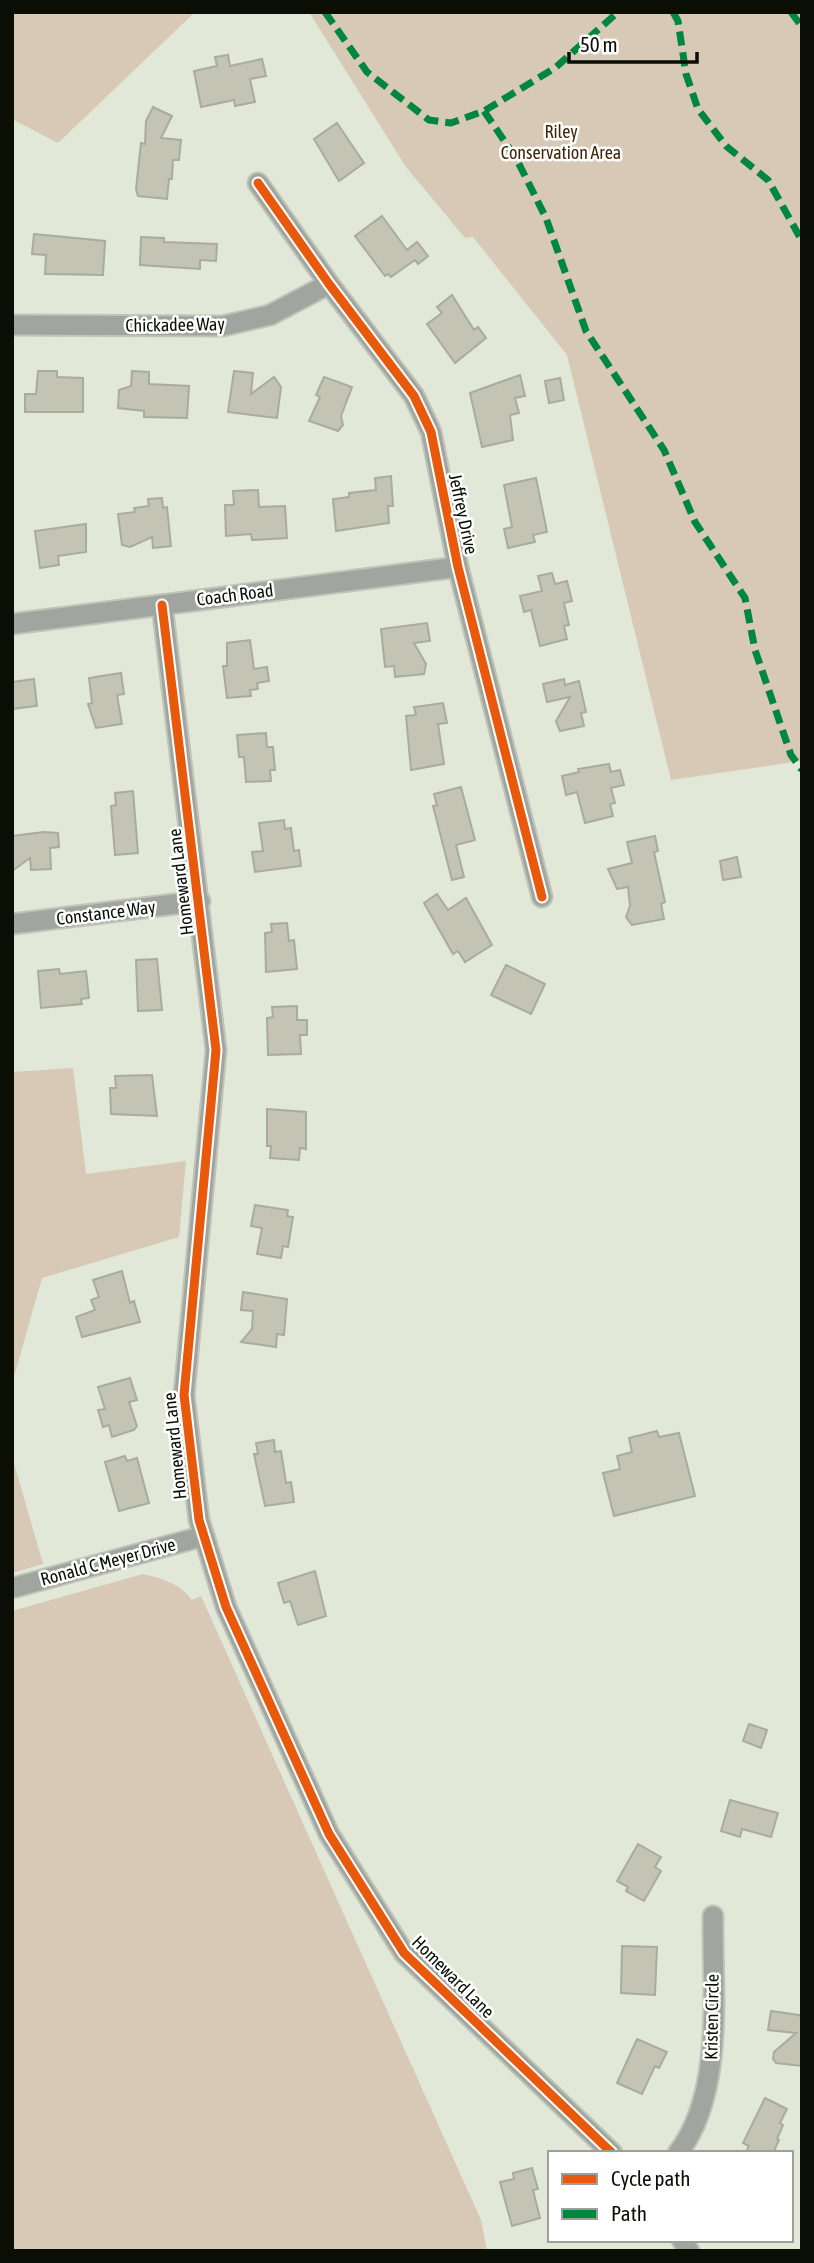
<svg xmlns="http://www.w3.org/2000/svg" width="814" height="2263" font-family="'Asap Condensed',sans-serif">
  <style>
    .green { fill: #d7c9b5 }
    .building { fill: #c4c4b4; stroke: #a9ab9e; stroke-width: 2 }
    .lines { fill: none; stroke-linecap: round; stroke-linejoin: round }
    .street-casing { stroke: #bfc3b8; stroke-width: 23 }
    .street { stroke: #a0a5a0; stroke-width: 19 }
    .quiet { stroke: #00873e; stroke-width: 7; stroke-dasharray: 14 7; stroke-linecap: butt }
    .cycleway-casing { stroke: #fff; stroke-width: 13 }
    .cycleway { stroke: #e8590c; stroke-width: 9 }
    .labels { text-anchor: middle; stroke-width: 5; stroke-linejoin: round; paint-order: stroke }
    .park-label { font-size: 18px; fill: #41240b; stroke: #fff }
    .street-label { font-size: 18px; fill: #0a0e05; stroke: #fff }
  </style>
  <rect width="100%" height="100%" fill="#e1e8d8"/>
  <g class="green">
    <path d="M12,12H195L58,143L12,119Z"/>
    <path d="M309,12H802V761L671,780L567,355L473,237L465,238L406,167Z"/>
    <path d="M73,1068L86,1174L186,1161L179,1237L42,1278L12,1384V1072Z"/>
    <path d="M12,1456L43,1564L12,1573Z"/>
    <path d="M143,1574C163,1579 179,1583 192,1600L201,1596L481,2220L487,2251H12V1611Z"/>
  </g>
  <g class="building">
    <path d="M228,55L230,66L262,59L266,76L250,79L255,102L235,106L234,100L201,107L194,71L217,66L215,57Z"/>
    <path d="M153,107L172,116L161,138L181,140L179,160H173L172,179H169L167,199L138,196L136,189L141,143L145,144L146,121Z"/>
    <path d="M337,123L364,163L339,181L314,139Z"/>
    <path d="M382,216L407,250L417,242L428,256L418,264L415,260L391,277L388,274L385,276L355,236Z"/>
    <path d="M34,234L105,241L103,275L45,274L46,255L32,254Z"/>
    <path d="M141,237L164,238V242L217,244L216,261L200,260V269L140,265Z"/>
    <path d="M452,295L474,330L478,327L486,338L455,363L427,324L442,313L437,307Z"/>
    <path d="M38,371H57V377L83,378V412H25V394H36Z"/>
    <path d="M132,371L149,372V384L189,386L187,418L144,417V411L118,408L119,390L131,386Z"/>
    <path d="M234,371L253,373L251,394L274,377L281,387L277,418L228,412Z"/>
    <path d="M520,375L525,396L515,398L519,413L510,415L513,440L482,447L470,393Z"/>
    <path d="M324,377L352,387L341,416L343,425L338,431L309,421L320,397L316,395Z"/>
    <path d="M560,378L564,400L549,403L545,381Z"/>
    <path d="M391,476L393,506H388L389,523L336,531L333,499L349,497V493L376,490L375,478Z"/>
    <path d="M536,478L547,532L533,535L535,542L508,548L504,529L512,527L504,485Z"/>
    <path d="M258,490L259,507L285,506L287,538L252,540L251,534L226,536L225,505H234L233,491Z"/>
    <path d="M162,498L163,508L167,507L171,546L153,548L152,537L130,547L122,545L118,514L135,512L134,508L149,506L148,499Z"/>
    <path d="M86,524V552L58,556L59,565L40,568L35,531Z"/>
    <path d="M552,573L555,584L567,581L572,601L564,603L569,625L564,626L567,639L540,646L531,610L524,612L520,596L542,591L538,576Z"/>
    <path d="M427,623L430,641L414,643L426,664L424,674L395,677L394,666L385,667L381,629Z"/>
    <path d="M250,640L254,669L267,667L269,681L257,683L258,689L250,690L251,696L227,698L223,666H227V643Z"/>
    <path d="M121,673L124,694L117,695L122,724L96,728L88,704L92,703L89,678Z"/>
    <path d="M34,679L37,706L12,709V682Z"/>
    <path d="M564,679L565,685L579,681L586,712L581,713L584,726L560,731L556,721L570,697L547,702L543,684Z"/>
    <path d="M443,703L447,723L438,724L444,764L411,770L406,716L416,715L414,707Z"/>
    <path d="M266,733L267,747H273L275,770H270L271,781L246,782L244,757H239L237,735Z"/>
    <path d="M609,764L611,772L620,770L624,785L611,788L615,803L610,804L613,816L585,823L577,792L566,795L562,776L579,772L578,769Z"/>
    <path d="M461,787L475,840L456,845L464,877L452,880L433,806L437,805L434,794Z"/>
    <path d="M133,791L138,853L115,855L111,806L116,805L115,793Z"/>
    <path d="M284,820L285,829L291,828L294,851L299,850L301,866L255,872L252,852L263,851L259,823Z"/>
    <path d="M44,832L58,833L59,847L50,848L51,869L31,870L30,858L12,871V836Z"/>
    <path d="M655,836L658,851L654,852L665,902L661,904L664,919L632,925L626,917L630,906L628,887L617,889L608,869L632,863L627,842Z"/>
    <path d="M737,857L741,877L723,880L720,861Z"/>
    <path d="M437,894L448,910L466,898L492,945L465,962L458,951L453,954L424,903Z"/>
    <path d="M287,923L289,941L294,940L297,969L266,972L265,933L272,932L271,924Z"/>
    <path d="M157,959L162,1010L138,1011L136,960Z"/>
    <path d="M506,965L545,984L531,1014L491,995Z"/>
    <path d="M59,969L60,974L86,971L89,998L81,999L82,1004L41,1008L38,971Z"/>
    <path d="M297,1006V1020H307V1035H300L301,1054L268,1055L267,1018L273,1017L272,1007Z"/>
    <path d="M152,1075L157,1116L111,1114L110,1088H116L115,1076Z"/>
    <path d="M267,1109L306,1112V1149L300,1148L299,1160L270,1158L271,1146H267Z"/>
    <path d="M255,1205L288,1210L287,1216L293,1217L288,1247L283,1246L281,1258L257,1254L262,1228L251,1226Z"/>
    <path d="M122,1271L130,1303L134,1301L140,1322L82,1337L76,1317L95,1310L91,1300L99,1297L93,1280Z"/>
    <path d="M243,1292L287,1299L284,1335L277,1334L276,1347L241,1342L252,1329L253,1311L241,1310Z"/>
    <path d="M130,1378L137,1400L129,1402L137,1426L134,1430L112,1437L109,1425L103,1427L98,1410L105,1409L98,1387Z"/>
    <path d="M657,1431L659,1437L679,1433L695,1496L614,1516L603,1473L620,1469L617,1456L632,1452L629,1438Z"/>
    <path d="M274,1440L275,1452L281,1451L286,1483L291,1482L294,1502L265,1506L254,1454H258L256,1443Z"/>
    <path d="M125,1456L127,1461L137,1458L149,1503L119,1511L105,1462Z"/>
    <path d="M315,1571L326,1616L298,1625L290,1601L284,1603L278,1583Z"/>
    <path d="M749,1724L767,1730L761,1748L743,1741Z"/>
    <path d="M730,1800L778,1813L771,1837L742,1829L740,1837L721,1831Z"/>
    <path d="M638,1844L661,1857L655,1867L661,1871L644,1901L626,1891L628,1887L617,1881Z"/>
    <path d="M622,1946L657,1947L655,1995L621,1993Z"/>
    <path d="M771,2011L799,2015L802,2018V2066L776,2063L773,2059L774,2052L796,2033L768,2030Z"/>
    <path d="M637,2039L667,2052L659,2068L655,2066L642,2094L617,2083Z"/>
    <path d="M765,2098L787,2109L780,2123L783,2125L777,2139L779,2140L773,2153H745L749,2146L743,2143Z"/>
    <path d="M532,2168L538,2189L533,2190L540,2218L512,2226L500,2182L514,2179L513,2173Z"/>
  </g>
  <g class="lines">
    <defs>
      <g id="street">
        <path d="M258,183L329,284L414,396L431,432L458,567L542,897"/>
        <path d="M12,325L223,326L270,315L329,284"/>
        <path d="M162,605L216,1050L184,1395L199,1520L226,1607L329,1834L404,1953L612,2153"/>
        <path d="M12,624L458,567"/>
        <path d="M12,924L200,901"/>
        <path d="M12,1588L204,1536"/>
        <path d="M678,2153C725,2092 712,1990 713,1916"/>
        <path d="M682,2240L689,2251"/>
      </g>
    </defs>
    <use href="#street" class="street-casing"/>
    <use href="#street" class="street"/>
    <g class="quiet">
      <path d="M325,12L367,72L429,120L451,123L484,111L555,68L618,12"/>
      <path d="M673,12L678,21L686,74L698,109L726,146L768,180L802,241"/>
      <path d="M791,12L802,27"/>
      <path d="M484,111L516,158L546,218L586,331L664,450L695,522L745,598L755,650L791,755L802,770"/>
    </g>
    <defs>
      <g id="cycleway">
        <path d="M258,183L329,284L414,396L431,432L458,567L542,897"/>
        <path d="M162,605L216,1050L184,1395L199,1520L226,1607L329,1834L404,1953L612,2153"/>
      </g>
    </defs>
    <use href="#cycleway" class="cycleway-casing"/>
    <use href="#cycleway" class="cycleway"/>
  </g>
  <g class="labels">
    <g class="park-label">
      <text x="561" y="138">Riley<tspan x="561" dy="21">Conservation Area</tspan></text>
    </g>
    <g class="street-label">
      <text transform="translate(175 325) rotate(-1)" y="6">Chickadee Way</text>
      <text transform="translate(463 514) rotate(78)" y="6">Jeffrey Drive</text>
      <text transform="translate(235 595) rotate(-7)" y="6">Coach Road</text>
      <text transform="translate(181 882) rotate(-97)" y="6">Homeward Lane</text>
      <text transform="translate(106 913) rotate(-7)" y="6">Constance Way</text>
      <text transform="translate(175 1446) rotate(-96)" y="6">Homeward Lane</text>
      <text transform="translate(108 1562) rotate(-15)" y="6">Ronald C Meyer Drive</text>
      <text transform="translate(453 1977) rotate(45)" y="6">Homeward Lane</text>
      <text transform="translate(712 2017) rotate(-89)" y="6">Kristen Circle</text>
    </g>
  </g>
  <rect width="814" height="2263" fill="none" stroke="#0a0e05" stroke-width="28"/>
  <rect x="548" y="2151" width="245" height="91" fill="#ffffff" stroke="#9d9f9b" stroke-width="2"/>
  <rect x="562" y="2174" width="35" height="10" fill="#e8590c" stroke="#9d9f9b" stroke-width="2"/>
  <text x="611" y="2186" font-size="21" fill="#0a0e05">Cycle path</text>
  <rect x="562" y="2209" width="35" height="10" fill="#00873e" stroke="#9d9f9b" stroke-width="2"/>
  <text x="611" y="2221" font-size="21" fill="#0a0e05">Path</text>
  <path d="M569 52v10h128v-10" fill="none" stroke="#0a0e05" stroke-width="3.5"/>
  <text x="580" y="52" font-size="21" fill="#0a0e05" stroke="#ffffff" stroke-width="5" paint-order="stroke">50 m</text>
</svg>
